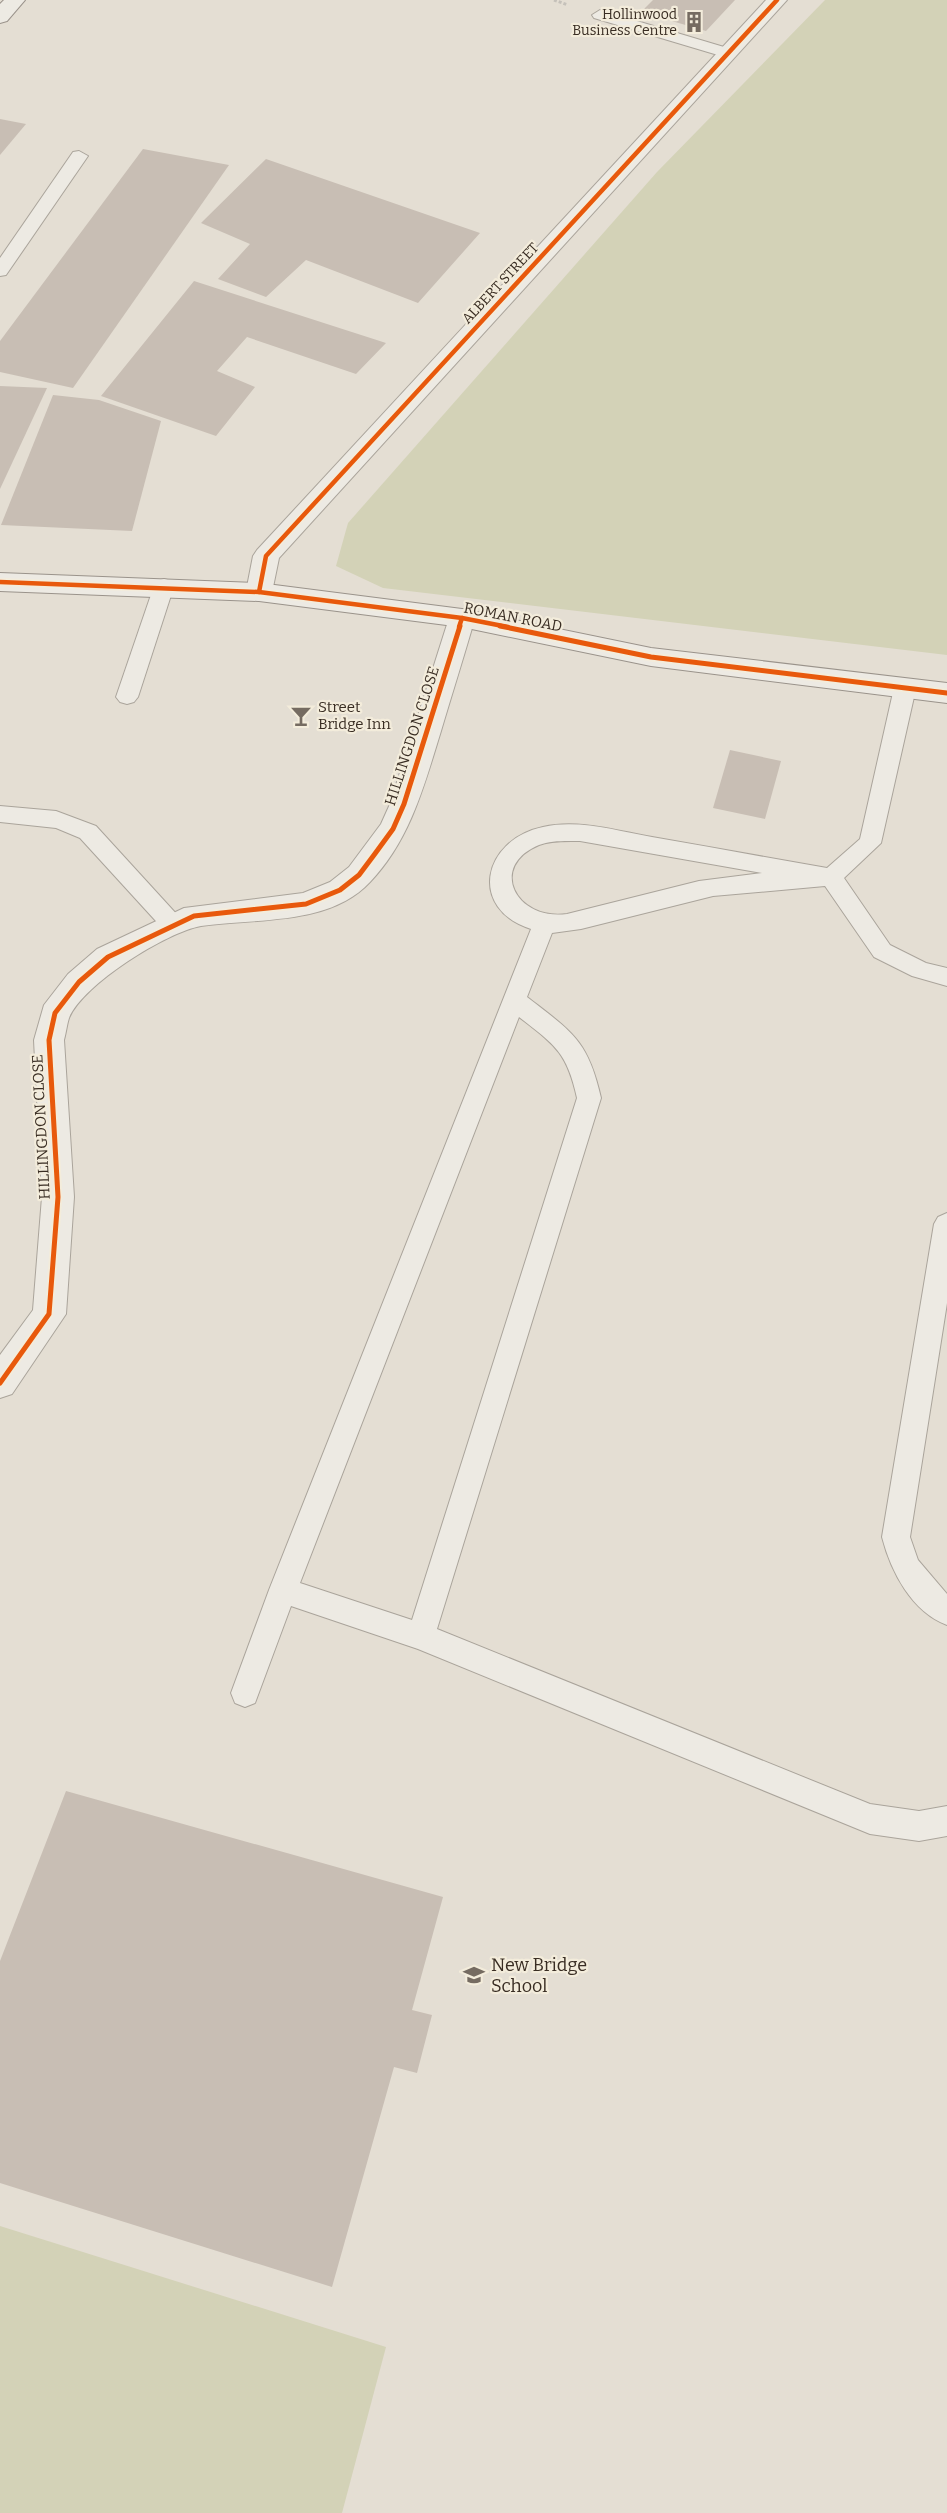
<svg xmlns="http://www.w3.org/2000/svg" width="947" height="2513" font-family="Bitter,serif">
  <style>
    .green { fill: #d3d2b7 }
    .building { fill: #c8beb4 }
    .lines { fill: none; stroke-linecap: round; stroke-linejoin: round }
    .lane-casing { stroke: #aaa49b; stroke-width: 2 }
    .street-casing { stroke: #aaa49b; stroke-width: 2 }
    .secondary-casing { stroke: #9a938b; stroke-width: 2 }
    .path { stroke: #c5c1ba; stroke-width: 3; stroke-dasharray: 3 2; stroke-linecap: butt }
    .lane { fill: #edeae3; fill-rule: evenodd }
    .street { fill: #edeae3; fill-rule: evenodd }
    .secondary { fill: #edeae3; fill-rule: evenodd }
    .cycleway-far1-casing { stroke: #f3ecdb; stroke-width: 8 }
    .cycleway-casing { stroke: #f3ecdb; stroke-width: 9 }
    .cycleway-far1 { stroke: #e8590c; stroke-width: 4.5 }
    .cycleway { stroke: #e8590c; stroke-width: 5 }
    .labels { text-anchor: middle; stroke-width: 4.5; stroke-linejoin: round; paint-order: stroke }
    .far-poi-label { font-size: 14px; fill: #392d23; stroke: #f3ecdb; text-anchor: end }
    .far-street-label { font-size: 14px; fill: #392d23; stroke: #f3ecdb }
    .street-label { font-size: 15px; fill: #392d23; stroke: #f3ecdb }
    .poi-label { font-size: 15px; fill: #392d23; stroke: #f3ecdb; text-anchor: start }
    .near-poi-label { font-size: 18px; fill: #392d23; stroke: #f3ecdb; text-anchor: start }
  </style>
  <rect width="100%" height="100%" fill="#e4ded3"/>
  <g class="green">
    <path d="M825,0H947V655L383,588L336,566L348,523L657,172Z"/>
    <path d="M0,2226L386,2347L342,2513H0Z"/>
  </g>
  <g class="building">
    <path d="M653,0H735L706,31L641,12Z"/>
    <path d="M0,119L26,124L0,155Z"/>
    <path d="M143,149L229,165L73,388L0,372V341Z"/>
    <path d="M266,159L480,233L418,303L306,260L266,297L218,279L250,244L201,223Z"/>
    <path d="M194,281L386,343L356,374L247,337L217,371L255,387L216,436L101,396Z"/>
    <path d="M0,386L47,388L0,489Z"/>
    <path d="M53,395L99,400L161,421L132,531L1,525Z"/>
    <path d="M730,750L781,761L765,819L713,808Z"/>
    <path d="M66,1791L443,1897L412,2010L432,2015L417,2073L394,2067L332,2287L0,2183V1961Z"/>
  </g>
  <g class="lines">
    <defs>
      <g id="lane">
        <path d="M600,10L734,50L736,53L728,58L594,18L592,15Z"/>
        <path d="M79,151L88,156L6,275L0,276V258L73,152Z"/>
        <path d="M164,579L171,581L174,586L138,697L134,702L127,704L120,702L116,697L154,586L157,581Z"/>
        <path d="M905,681L912,683L916,688L881,843L844,878L890,945L926,963L947,968V986L912,976L874,957L825,886L713,896L581,929L552,933L527,997C572,1032 588,1040 601,1098L437,1629L870,1804L919,1811L947,1806V1836L919,1841L870,1834L418,1649L291,1606L255,1703L245,1707L235,1703L231,1693L269,1590L531,929C468,909 482,840 543,827C579,819 617,831 652,837C710,847 768,858 827,868L860,839L894,688L898,683ZM580,841L762,873L699,881L567,914C515,921 488,866 539,845C551,840 567,841 580,841ZM519,1017C555,1045 567,1052 577,1098L412,1620L300,1583Z"/>
        <path d="M0,806L56,811L96,826L181,919L184,925L181,931L173,934L165,931L80,838L56,828L0,822Z"/>
        <path d="M947,1213V1303L910,1537L918,1560L947,1594V1625C912,1612 891,1572 882,1537L934,1224L938,1217Z"/>
      </g>
      <g id="street">
        <path d="M766,0H787L279,558L272,592L268,598L259,601L250,598L246,592L253,556L257,550Z"/>
        <path d="M462,609L471,612L475,618C464,656 452,694 441,731C424,786 410,840 370,882C329,926 256,918 201,926C167,932 83,984 69,1018C67,1024 66,1033 64,1040L74,1197L66,1314L12,1394L0,1398V1355L33,1310L42,1197L34,1040L44,1005L68,974L97,949L184,908L303,893L330,882L349,867L381,824L390,804L449,618L453,612Z"/>
      </g>
      <g id="secondary">
        <path d="M4,0H25L7,21L0,23V4Z"/>
        <path d="M0,573L259,583L462,609L651,648L947,683V703L651,666L462,627L259,601L0,591Z"/>
      </g>
    </defs>
    <use href="#lane" class="lane-casing"/>
    <use href="#street" class="street-casing"/>
    <use href="#secondary" class="secondary-casing"/>
    <path class="path" d="M554,0L568,5"/>
    <use href="#lane" class="lane"/>
    <use href="#street" class="street"/>
    <use href="#secondary" class="secondary"/>
    <defs>
      <g id="cycleway-far1">
        <path d="M0,582L259,592L462,618L508,627"/>
        <path d="M259,592L266,556L777,0"/>
        <path d="M459,627L462,618"/>
      </g>
      <g id="cycleway">
        <path d="M500,626L651,657L947,693"/>
        <path d="M0,1383L49,1314L58,1197L49,1040L55,1013L79,982L108,957L194,916L306,904L340,890L359,875L374,855L393,829L404,804L460,626"/>
      </g>
    </defs>
    <use href="#cycleway-far1" class="cycleway-far1-casing"/>
    <use href="#cycleway" class="cycleway-casing"/>
    <use href="#cycleway-far1" class="cycleway-far1"/>
    <use href="#cycleway" class="cycleway"/>
  </g>
  <defs>
    <symbol id="building-bare" viewBox="-9 -9 18 18"><path d="M-4-6H4V6H1V3H-1V6H-4ZM-2.5-4.3h1.7v1.8h-1.7ZM.8-4.3h1.7v1.8H.8ZM-2.5-1h1.7V.8h-1.7ZM.8-1h1.7V.8H.8Z" fill="#756b61" stroke="#f3ecdb" stroke-width="2.5" paint-order="stroke"/></symbol>
    <symbol id="bar-bare" viewBox="-9 -9 18 18"><path d="M-6-5H6L.8 .8V4.5H3.5V6h-7V4.5H-.8V.8Z" fill="#756b61" stroke="#f3ecdb" stroke-width="2.5" paint-order="stroke"/></symbol>
    <symbol id="school-bare" viewBox="-9 -9 18 18"><path d="M0-5L7-2L0 1L-7-2ZM-4 1L0 2.5L4 1V4Q0 6-4 4Z" fill="#756b61" stroke="#f3ecdb" stroke-width="2.5" paint-order="stroke"/></symbol>
  </defs>
  <g fill-rule="evenodd">
    <use href="#building-bare" x="679" y="7" width="30" height="30"/>
    <use href="#bar-bare" x="286" y="701" width="30" height="30"/>
    <use href="#school-bare" x="459" y="1960" width="30" height="30"/>
  </g>
  <g class="labels">
    <g class="far-poi-label">
      <text x="677" y="19">Hollinwood<tspan x="677" dy="16">Business Centre</tspan></text>
    </g>
    <g class="far-street-label">
      <text transform="translate(500 283) rotate(-47)" y="5">ALBERT STREET</text>
    </g>
    <g class="street-label">
      <text transform="translate(513 617) rotate(11)" y="5">ROMAN ROAD</text>
      <text transform="translate(412 736) rotate(-72)" y="5">HILLINGDON CLOSE</text>
      <text transform="translate(41 1127) rotate(-93)" y="5">HILLINGDON CLOSE</text>
    </g>
    <g class="poi-label">
      <text x="318" y="712">Street<tspan x="318" dy="17">Bridge Inn</tspan></text>
    </g>
    <g class="near-poi-label">
      <text x="491" y="1971">New Bridge<tspan x="491" dy="21">School</tspan></text>
    </g>
  </g>
</svg>
